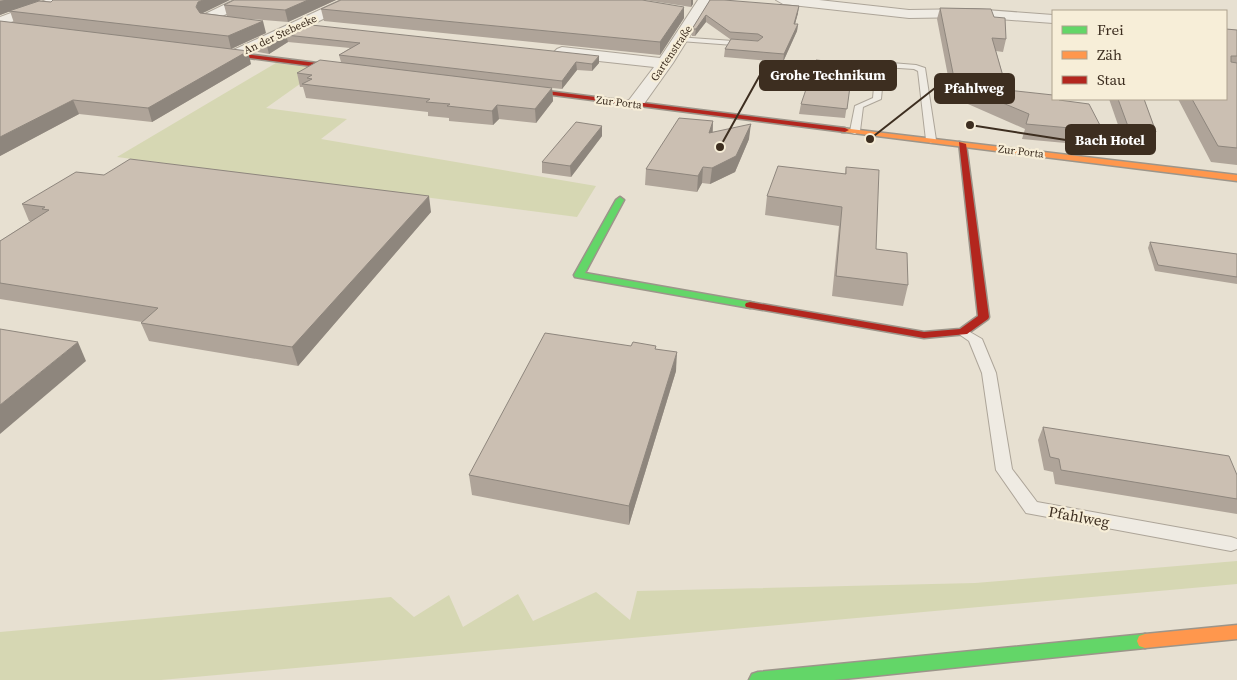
<svg xmlns="http://www.w3.org/2000/svg" width="1237" height="680" font-family="'Source Serif 4',serif">
  <style>
    .green { fill: #d6d7b3 }
    .lines { fill: none; stroke-linecap: round; stroke-linejoin: round }
    .lane-casing { stroke: #ada599; stroke-width: 2 }
    .street-casing { stroke: #ada599; stroke-width: 2 }
    .fast-casing { stroke: #9c958a; stroke-width: 3 }
    .slow-casing { stroke: #9c958a; stroke-width: 3 }
    .jam-casing { stroke: #9c958a; stroke-width: 3 }
    .lane { fill: #efebe3; fill-rule: evenodd }
    .street { fill: #efebe3; fill-rule: evenodd }
    .fast { fill: #63d668; fill-rule: evenodd }
    .slow { fill: #ff974d; fill-rule: evenodd }
    .jam { fill: #b3261e; fill-rule: evenodd }
    .wall { fill: #afa499 }
    .shaded-wall { fill: #8e867d }
    .building { fill: #cbbfb2; stroke: #8e867d }
    .labels { text-anchor: middle; stroke-width: 4.5; stroke-linejoin: round; paint-order: stroke }
    .far-street-label { font-size: 11px; fill: #3d2e20; stroke: #f7eed8 }
    .near-street-label { font-size: 15px; fill: #3d2e20; stroke: #f7eed8 }
    .leader { fill: none; stroke: #3d2e20; stroke-width: 2 }
    .callout-dot { fill: #3d2e20; stroke: #f7eed8; stroke-width: 2 }
    .callout { fill: #3d2e20; stroke: #3d2e20; stroke-width: 2 }
    .callout-label { font-size: 14px; text-anchor: middle; font-weight: bold; fill: #fff }
  </style>
  <rect width="100%" height="100%" fill="#e7e0d1"/>
  <g class="green">
    <path d="M276,63L321,69L266,108L347,119L321,139L596,186L577,217L117,157Z"/>
    <path d="M1237,561V584L161,680H0V632L391,597L414,617L449,595L463,627L518,594L533,621L596,592L630,620L637,591L975,583Z"/>
  </g>
  <g class="lines">
    <defs>
      <g id="lane">
        <path d="M677,37L747,42L751,44L747,46L680,41H677Z"/>
        <path d="M879,62L916,65L925,68L936,140L934,142L931,143L926,140L918,71L914,69L884,67L881,99L863,107L860,131L855,134L852,133L850,131L855,106L873,98L876,66Z"/>
        <path d="M963,328L982,339L996,373L1012,469L1037,502L1231,537L1237,539V549L1231,551L1026,513L996,470L982,373L969,341L956,332Z"/>
      </g>
      <g id="street">
        <path d="M46,0H65L63,3L0,26V17Z"/>
        <path d="M234,0H252L250,3L220,17L242,20L244,23L242,26L237,27L205,24L201,18L203,15Z"/>
        <path d="M341,0H359L357,3L241,58H229L227,55L229,52Z"/>
        <path d="M698,0H712L673,63L641,108L635,109L629,108L626,104L654,67L562,57L557,55L554,52L557,49L562,47L660,58Z"/>
        <path d="M776,0H819L909,10L973,9L1053,15V23L973,17L909,18L783,4Z"/>
      </g>
      <g id="fast">
        <path d="M620,197L624,200L585,273L750,302L754,303L755,305L754,307L750,308L575,277L574,275L616,200Z"/>
        <path d="M1145,634L1151,636L1153,641L1151,646L1145,648L834,680H749L752,674L758,672Z"/>
      </g>
      <g id="slow">
        <path d="M842,128L1237,175V181L845,132H842Z"/>
        <path d="M1237,625V639L1145,648L1139,646L1137,641L1139,636L1145,634Z"/>
      </g>
      <g id="jam">
        <path d="M213,50L349,67L352,69L349,71L211,53V51Z"/>
        <path d="M515,87L845,128L849,130L845,132L513,90L512,89Z"/>
        <path d="M959,142L966,144L989,317L988,319L967,334L924,338L746,307L745,305L746,303L750,302L924,332L960,329L978,316Z"/>
      </g>
    </defs>
    <use href="#lane" class="lane-casing"/>
    <use href="#street" class="street-casing"/>
    <use href="#fast" class="fast-casing"/>
    <use href="#slow" class="slow-casing"/>
    <use href="#jam" class="jam-casing"/>
    <use href="#lane" class="lane"/>
    <use href="#street" class="street"/>
    <use href="#fast" class="fast"/>
    <use href="#slow" class="slow"/>
    <use href="#jam" class="jam"/>
  </g>
  <g class="wall">
    <path d="M0,0H41L39,1L203,13L227,16L224,5L234,0H336L288,22L238,18L266,33L231,49L251,64L152,122L79,114L0,156V21L14,23L10,11L0,15Z"/>
    <path d="M645,0H693V4L691,7Z"/>
    <path d="M710,0L798,13L795,24H798L797,31L783,62L724,57L725,49L758,41L730,39L706,22L695,36H692V29Z"/>
    <path d="M940,8L994,17L1006,39L1003,52L996,51L1007,90L1059,100L1103,131L1098,146L1022,139L1025,129L952,97L937,19Z"/>
    <path d="M321,9L684,18L660,55L324,21Z"/>
    <path d="M302,24L599,63L592,71L577,70L562,89L552,88L553,101L536,123L499,119L493,125L449,121V118L428,116V112L306,98L303,87H300L297,73L341,62L339,55L350,48L288,42L269,54L258,52L256,45Z"/>
    <path d="M1226,29L1237,30V165L1211,162L1178,99H1226Z"/>
    <path d="M853,64L845,118L799,114L801,104Z"/>
    <path d="M1109,99H1144L1156,132L1151,146L1124,142Z"/>
    <path d="M713,121V132L749,139L735,172L710,184L702,183L697,192L645,185L646,169Z"/>
    <path d="M602,126V136L571,177L542,173V162Z"/>
    <path d="M846,167L876,249L908,285L903,306L832,296L839,226L765,215L767,196L845,174Z"/>
    <path d="M22,204L431,212L298,366L149,341L141,323L142,322L0,299V241L31,221H29Z"/>
    <path d="M1150,242L1237,254V284L1155,271L1148,248Z"/>
    <path d="M656,349L676,371L629,525L472,495L469,475Z"/>
    <path d="M1043,427L1237,475V514L1055,484L1053,472L1044,470L1038,440Z"/>
  </g>
  <g class="shaded-wall">
    <path d="M4,0H41L0,15V1Z"/>
    <path d="M203,0H230L201,14L199,19L196,7L198,2Z"/>
    <path d="M308,0H336L288,22L285,10Z"/>
    <path d="M691,0H693V4L691,7Z"/>
    <path d="M799,6L798,13L793,31L794,24Z"/>
    <path d="M684,7V18L660,55V42Z"/>
    <path d="M706,15V22L695,36L696,29Z"/>
    <path d="M263,21L266,33L231,49L228,36Z"/>
    <path d="M798,24L797,31L783,62L784,54Z"/>
    <path d="M286,35L288,42L269,54L267,46Z"/>
    <path d="M248,51L251,64L152,122L148,108Z"/>
    <path d="M599,56V63L592,71V64Z"/>
    <path d="M576,62L577,70L562,89V81Z"/>
    <path d="M552,88L553,101L536,123L535,109Z"/>
    <path d="M73,100L79,114L0,156V137Z"/>
    <path d="M497,105L499,119L493,125L492,111Z"/>
    <path d="M713,121L712,136L709,133Z"/>
    <path d="M751,124L749,139L735,172L710,184L712,168Z"/>
    <path d="M602,126V136L571,177L570,166Z"/>
    <path d="M703,167L702,183L697,192L698,176Z"/>
    <path d="M429,196L431,212L298,366L292,347Z"/>
    <path d="M78,342L86,361L0,434V405Z"/>
    <path d="M677,352L676,371L629,525V506Z"/>
  </g>
  <g class="building">
    <path d="M53,0H203L198,2L196,7L200,13L263,21L228,36L9,11L39,1L51,2Z"/>
    <path d="M234,0H308L285,10L224,5Z"/>
    <path d="M341,0H642L684,7L660,42L321,9Z"/>
    <path d="M710,0H724L799,6L794,24H798L784,54L725,49L731,39L758,41L763,37L758,34L730,32L706,15L696,29H692Z"/>
    <path d="M940,8L991,9L994,17L1005,18L1006,39L992,38L1007,90L1053,95V99H1058L1059,100L1089,104L1103,131L1026,124L1029,114L955,83Z"/>
    <path d="M0,21L248,51L148,108L73,100L0,137Z"/>
    <path d="M302,24L599,56L592,64L576,62L562,81L339,55L360,43L286,35L267,46L256,45Z"/>
    <path d="M1226,29L1237,30V56H1231V62L1237,63V148L1218,146L1192,99H1226Z"/>
    <path d="M320,60L552,88L535,109L497,105L492,111L447,106L450,104L426,102L430,99L302,84L312,79L307,78L312,75L297,73Z"/>
    <path d="M816,60L853,64L847,109L801,104Z"/>
    <path d="M1118,99H1144L1156,132L1129,129Z"/>
    <path d="M679,118L713,121L709,133L751,124L736,156L712,168L703,167L698,176L646,169Z"/>
    <path d="M576,122L602,126L570,166L542,162Z"/>
    <path d="M130,159L429,196L292,347L141,323L158,308L0,283V241L49,210L42,209L45,207L22,204L76,172L104,175Z"/>
    <path d="M778,166L846,174V167L879,170L876,249L907,253L908,285L836,276L842,207L767,196Z"/>
    <path d="M1150,242L1237,254V277L1158,265Z"/>
    <path d="M0,329L78,342L0,405Z"/>
    <path d="M545,333L631,346L633,342L656,346L655,349L677,352L629,506L469,475Z"/>
    <path d="M1043,427L1229,456L1237,475V499L1061,470L1059,459L1050,457Z"/>
  </g>
  <g class="labels">
    <g class="far-street-label">
      <text transform="translate(280 34) rotate(-25)" y="4">An der Stebeeke</text>
      <text transform="translate(671 53) rotate(-56)" y="4">Gartenstraße</text>
      <text transform="translate(619 102) rotate(7)" y="4">Zur Porta</text>
      <text transform="translate(1021 151) rotate(7)" y="4">Zur Porta</text>
    </g>
    <g class="near-street-label">
      <text transform="translate(1079 517) rotate(10)" y="5">Pfahlweg</text>
    </g>
  </g>
  <path class="leader" d="M720 147L760 75M870 139L935 88M970 125L1066 140"/>
  <g class="callout-dot">
    <circle cx="720" cy="147" r="5"/>
    <circle cx="870" cy="139" r="5"/>
    <circle cx="970" cy="125" r="5"/>
  </g>
  <g class="callout">
    <rect x="760" y="61" width="136" height="29" rx="5"/>
    <rect x="935" y="74" width="79" height="29" rx="5"/>
    <rect x="1066" y="125" width="89" height="29" rx="5"/>
  </g>
  <g class="callout-label">
    <text x="828" y="80">Grohe Technikum</text>
    <text x="974" y="93">Pfahlweg</text>
    <text x="1110" y="145">Bach Hotel</text>
  </g>
  <rect x="1052" y="10" width="175" height="90" fill="#f7eed8" stroke="#ada18e"/>
  <rect x="1062" y="26" width="25" height="8" fill="#63d668" stroke="#ada18e"/>
  <text x="1097" y="35" font-size="15" fill="#3d2e20">Frei</text>
  <rect x="1062" y="51" width="25" height="8" fill="#ff974d" stroke="#ada18e"/>
  <text x="1097" y="60" font-size="15" fill="#3d2e20">Zäh</text>
  <rect x="1062" y="76" width="25" height="8" fill="#b3261e" stroke="#ada18e"/>
  <text x="1097" y="85" font-size="15" fill="#3d2e20">Stau</text>
</svg>
